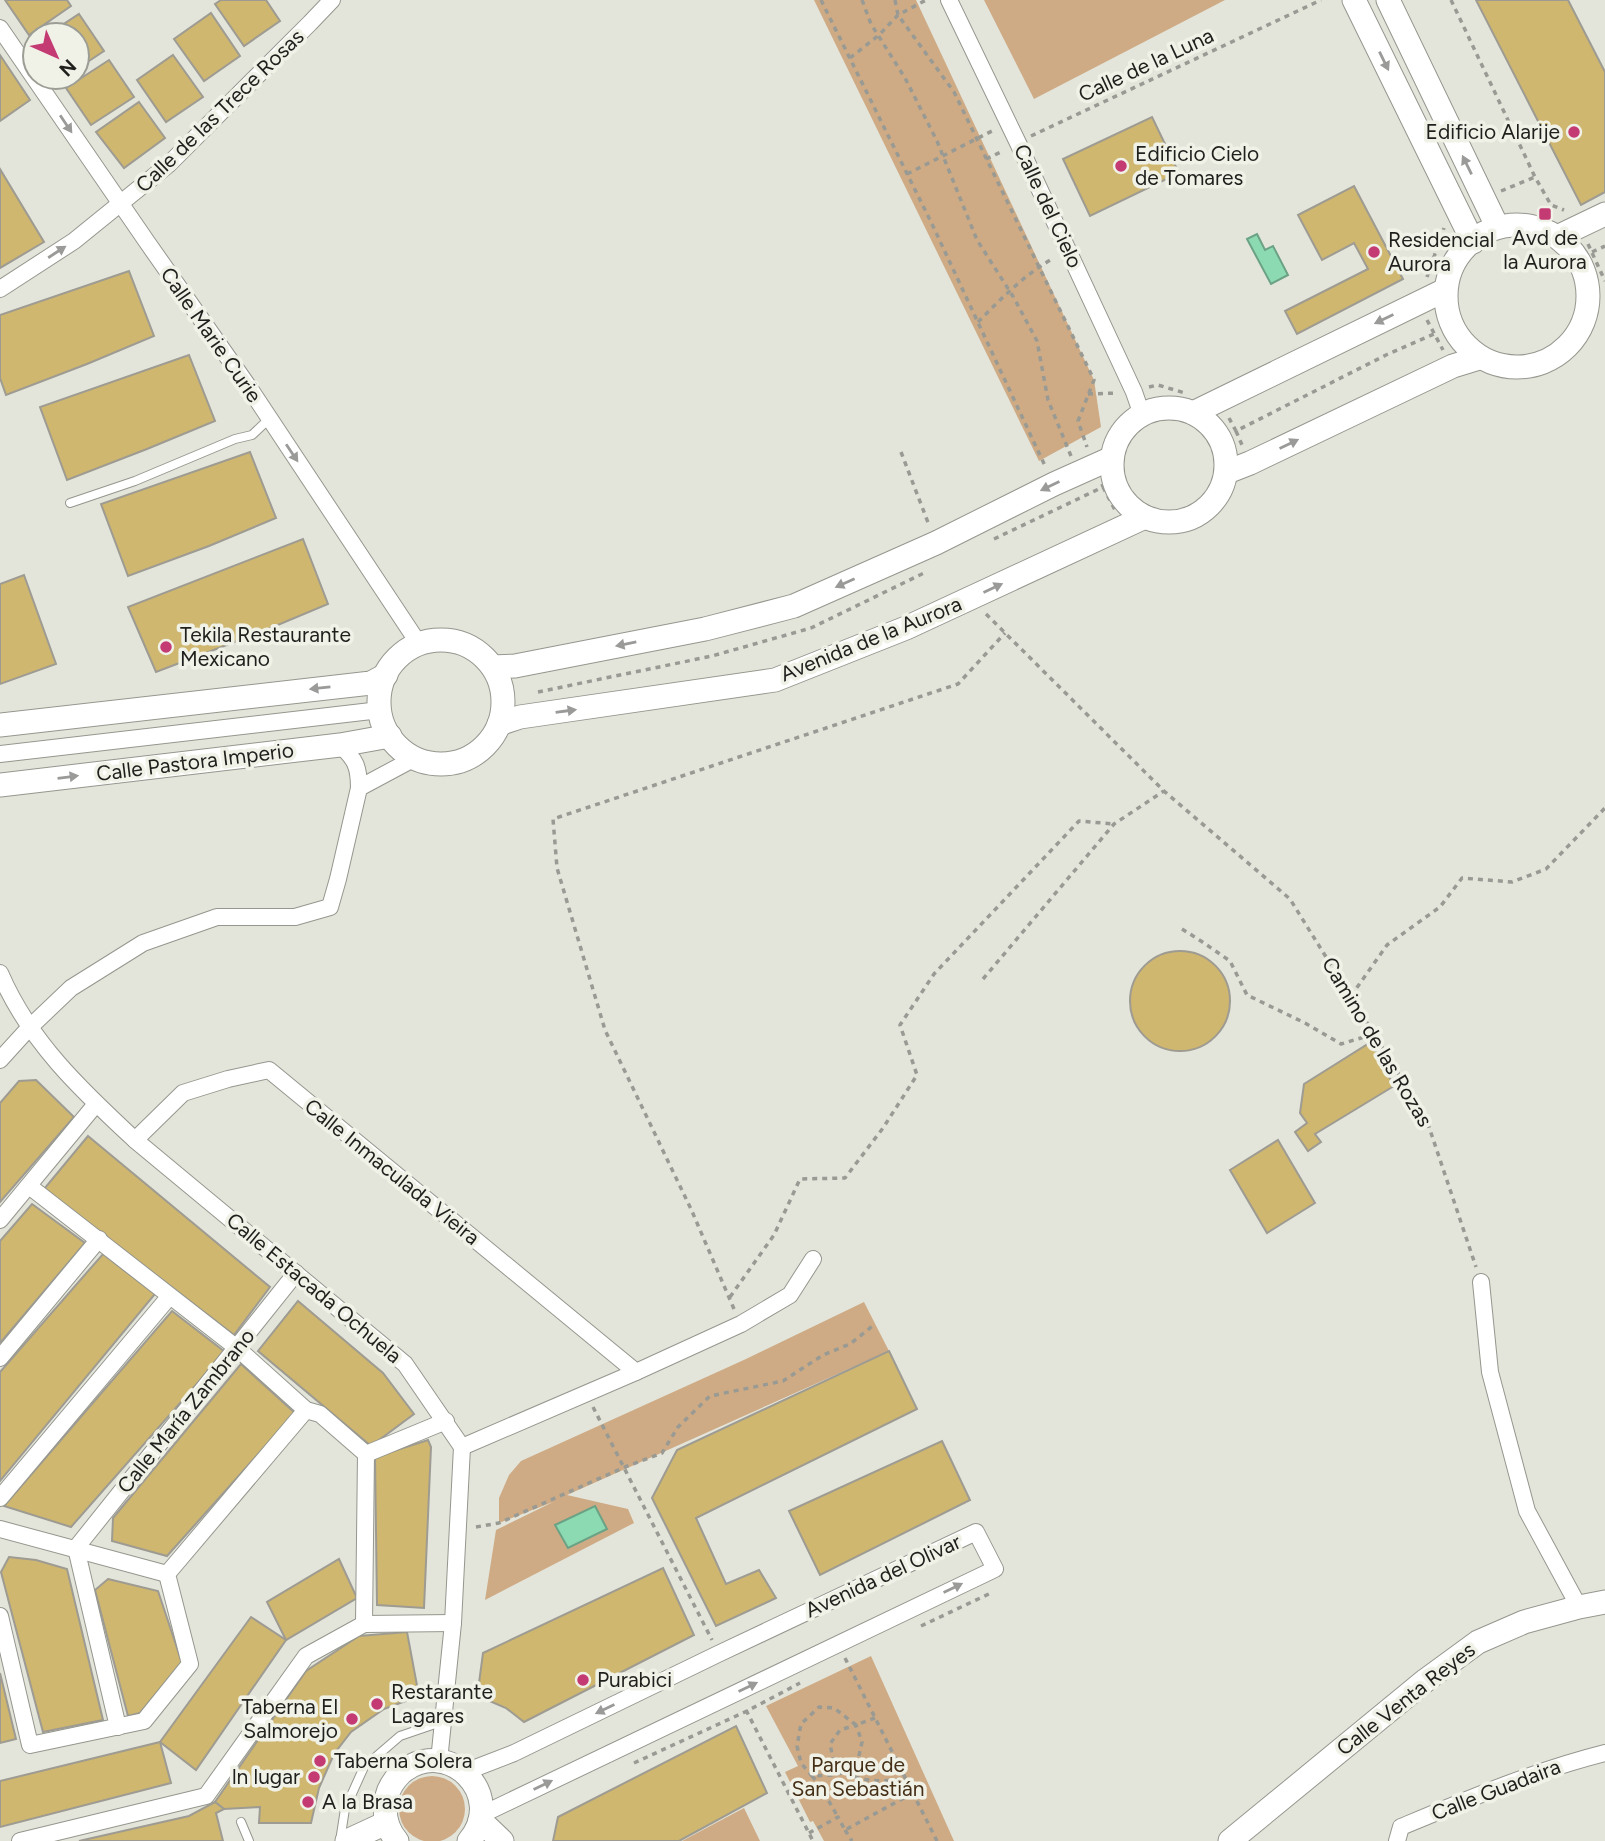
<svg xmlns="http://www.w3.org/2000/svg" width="1605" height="1841" font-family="Figtree,sans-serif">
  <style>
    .green { fill: #ceab85 }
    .water { fill: #8cdab2; stroke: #6ba285; stroke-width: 2 }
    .building { fill: #cfb76f; stroke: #9e9b92; stroke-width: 2 }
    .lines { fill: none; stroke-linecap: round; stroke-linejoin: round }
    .lane-casing { stroke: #95978e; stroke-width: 10 }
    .street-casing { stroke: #95978e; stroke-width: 18 }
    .secondary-casing { stroke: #95978e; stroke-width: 25 }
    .path { stroke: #999a93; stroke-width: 3.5; stroke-dasharray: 5 5; stroke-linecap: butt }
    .lane { stroke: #fff; stroke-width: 8 }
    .street { stroke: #fff; stroke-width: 16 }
    .secondary { stroke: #fff; stroke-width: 23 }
    .oneway { fill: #9a9a99 }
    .poi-dot { fill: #c43a73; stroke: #f0f2e8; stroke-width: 2.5 }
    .labels { text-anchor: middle; stroke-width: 7; stroke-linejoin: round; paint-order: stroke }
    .street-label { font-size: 21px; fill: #1f1f1c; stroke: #f0f2e8 }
    .poi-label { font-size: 21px; fill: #1f1f1c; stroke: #f0f2e8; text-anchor: start }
    .park-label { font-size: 21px; fill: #452f16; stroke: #f0f2e8 }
  </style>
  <rect width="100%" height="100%" fill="#e3e5db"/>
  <g class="green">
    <path d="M814,0H916L1094,380L1101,427L1039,461Z"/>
    <path d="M984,0H1225L1034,99Z"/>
    <path d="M864,1302L889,1351L567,1495L628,1509L634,1523L485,1600L496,1530L553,1502L499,1523V1498L509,1475L521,1461L746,1359Z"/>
    <path d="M871,1656L954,1841H824L813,1821L810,1822L785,1772L798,1766L766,1706Z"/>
    <circle cx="432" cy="1809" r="33"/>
    <path d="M744,1808L760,1841H682Z"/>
  </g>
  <g class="water">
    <path d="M1257,234L1265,250L1273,246L1288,275L1271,284L1247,239Z"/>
    <path d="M595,1506L607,1529L568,1548L555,1525Z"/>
  </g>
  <g class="building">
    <path d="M5,0H67L71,6L29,35Z"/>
    <path d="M221,0H266L280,21L244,46L215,4Z"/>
    <path d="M1476,0H1568L1605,72V192L1581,205Z"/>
    <path d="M211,13L240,56L204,81L174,39Z"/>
    <path d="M79,14L104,51L77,69V35H47Z"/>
    <path d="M0,55L30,100L0,121Z"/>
    <path d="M173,55L203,97L166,122L137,80Z"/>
    <path d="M109,60L134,97L91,125L66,88Z"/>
    <path d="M139,102L165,138L124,168L96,132Z"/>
    <path d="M1152,117L1179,173L1090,216L1063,159Z"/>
    <path d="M0,169L44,242L0,268Z"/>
    <path d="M1354,186L1403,279L1297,334L1285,311L1368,269L1354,243L1322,260L1298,215Z"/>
    <path d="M129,271L154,336L87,364L6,395L0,378V315Z"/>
    <path d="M189,355L215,421L147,449L67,480L40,407Z"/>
    <path d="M250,452L276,518L209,546L128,576L101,504Z"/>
    <path d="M303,539L328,604L261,632L156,672L128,607Z"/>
    <path d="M24,575L56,664L0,684V584Z"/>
    <circle cx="1180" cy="1001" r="50"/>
    <path d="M1371,1042L1394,1086L1315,1134L1321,1142L1308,1151L1295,1132L1307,1123L1300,1113L1304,1084Z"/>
    <path d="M36,1080L74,1117L0,1202V1103L19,1081Z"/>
    <path d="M88,1136L270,1287L234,1335L44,1189Z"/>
    <path d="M1278,1140L1315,1203L1267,1233L1230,1170Z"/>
    <path d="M32,1204L85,1243L0,1343V1241Z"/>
    <path d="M103,1254L155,1294L0,1481V1372Z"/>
    <path d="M298,1301L383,1373L414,1414L371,1446L258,1351Z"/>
    <path d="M172,1311L225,1352L71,1527L4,1506Z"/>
    <path d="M889,1351L917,1409L696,1518L726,1584L759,1570L776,1598L716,1626L652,1498L677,1450Z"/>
    <path d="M241,1364L295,1413L167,1556L112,1541L113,1518Z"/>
    <path d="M428,1440L431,1447L424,1608L377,1605L375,1457Z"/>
    <path d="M942,1441L970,1500L820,1575L789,1511Z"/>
    <path d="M9,1557L36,1560L67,1569L103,1720L43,1732L1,1572Z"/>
    <path d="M339,1559L357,1598L286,1640L267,1602Z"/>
    <path d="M663,1568L694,1635L524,1722L506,1708L485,1699L477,1698L483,1653Z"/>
    <path d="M108,1579L158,1591L182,1663L140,1713L128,1716L95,1590Z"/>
    <path d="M251,1617L286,1640L196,1770L160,1742Z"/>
    <path d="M407,1632L419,1696L384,1709L351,1732L334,1754L319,1788L311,1823H259L260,1807L224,1809L215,1802L306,1671L359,1636Z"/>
    <path d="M0,1673L16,1739L0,1743Z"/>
    <path d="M736,1726L767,1793L679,1841H553L558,1817Z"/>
    <path d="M160,1742L171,1783L0,1827V1781Z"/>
    <path d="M215,1802L224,1809L216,1813L223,1841H79L189,1816Z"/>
  </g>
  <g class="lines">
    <defs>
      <g id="lane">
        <path d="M70,503L135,481L235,439L252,435L269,419"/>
        <path d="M241,1822L249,1841"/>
        <path d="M340,1841L345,1809L364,1767L400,1736L444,1721"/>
      </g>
      <g id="street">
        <path d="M949,0L1018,143L1134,392L1142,415"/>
        <path d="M0,28L147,242L248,386L419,644"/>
        <path d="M0,289L74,241L169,164L310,23L332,0"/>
        <path d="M340,745C355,759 359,766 359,788"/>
        <path d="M0,754L380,710"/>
        <path d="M0,973C29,1041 81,1090 135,1140L405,1364L462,1447L453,1623L439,1761"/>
        <path d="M0,1060L29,1028L71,988L143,943L217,917H295L330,907L338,879L359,788L415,758"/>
        <path d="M135,1140L183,1093L228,1079L269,1070L636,1372"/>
        <path d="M29,1186L237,1348L306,1410L320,1414L366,1454L446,1421"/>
        <path d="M0,1220L96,1104"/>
        <path d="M1481,1282L1490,1372L1527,1511L1579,1607"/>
        <path d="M0,1358L99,1239"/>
        <path d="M462,1447L636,1372L741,1324L790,1295L813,1259"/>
        <path d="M0,1498L169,1297"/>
        <path d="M0,1529L167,1574"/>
        <path d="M0,1616L30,1745L144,1721L190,1664L167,1574L306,1410"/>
        <path d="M364,1624L366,1454"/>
        <path d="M118,1727L76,1548L296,1273"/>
        <path d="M465,1772L514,1753L718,1654L976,1532L995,1569L481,1815"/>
        <path d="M20,1841L206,1796L306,1656L364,1624L453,1623"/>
        <path d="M1397,1841L1401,1827C1468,1799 1534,1771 1605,1753"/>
      </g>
      <g id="secondary">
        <path d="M1354,0L1473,242"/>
        <path d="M1388,0L1497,226"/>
        <circle cx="1517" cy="296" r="71"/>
        <path d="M1557,237L1605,214"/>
        <circle cx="1169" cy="465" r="57"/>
        <path d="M1193,413L1445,290"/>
        <path d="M1227,472L1250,463L1453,366L1479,358"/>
        <circle cx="441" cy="702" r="62"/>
        <path d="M493,667L515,666L705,629L794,606L936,543L1054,484L1112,458"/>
        <path d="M499,724L520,717L775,680L906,628L1145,517"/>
        <path d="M0,725L371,683L386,675"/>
        <path d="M0,785L340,745L390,736"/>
        <path d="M480,1820L502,1841"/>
        <path d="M347,1841L386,1823"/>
        <path d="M397,1841C386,1828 383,1812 387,1796C389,1787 395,1779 401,1773C447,1734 508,1795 469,1841"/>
        <path d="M1230,1841L1426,1680L1478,1642L1524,1622L1579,1607L1605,1602"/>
      </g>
    </defs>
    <use href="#lane" class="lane-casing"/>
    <use href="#street" class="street-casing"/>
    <use href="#secondary" class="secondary-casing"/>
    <g class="path">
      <path d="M821,0L932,224L1046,468"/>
      <path d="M862,0L871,24L905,78L937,141L977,240L1014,298L1037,341L1048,400L1071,456"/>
      <path d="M895,0L898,15L954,92L1094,380L1078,421L1087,447"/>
      <path d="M1451,0L1535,177L1551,205L1564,210"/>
      <path d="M850,58L879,35L898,15L926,0"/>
      <path d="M1031,136L1321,0"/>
      <path d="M986,159L1003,151"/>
      <path d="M907,174L994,130"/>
      <path d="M1501,191L1535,177"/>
      <path d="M1588,244L1605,281"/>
      <path d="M1592,252L1605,246"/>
      <path d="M1427,277L1444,228"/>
      <path d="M1427,320L1443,350"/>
      <path d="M978,322C1002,298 1025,274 1054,258"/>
      <path d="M1149,387L1158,385L1185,393"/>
      <path d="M1088,394L1118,393"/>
      <path d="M1229,418L1236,431L1386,355L1434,334"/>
      <path d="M1236,431L1242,445"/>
      <path d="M901,452L929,525"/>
      <path d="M1103,487L1115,510"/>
      <path d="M994,539L1103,487L1102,484"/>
      <path d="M986,614L1164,791L1290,899L1426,1118L1476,1267"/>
      <path d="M538,692L712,656L811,628L924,573"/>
      <path d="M1182,929L1201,941L1230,961L1247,995L1305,1023L1341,1044L1374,1034"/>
      <path d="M983,979L1114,824L1164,791"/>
      <path d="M1351,996L1387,945L1440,907L1462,878L1512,882L1546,869L1605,808"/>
      <path d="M730,1297L774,1235L800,1179L845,1178L883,1128L917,1075L900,1025L934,974L1079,821L1114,824"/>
      <path d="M734,1309L691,1209L605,1030L557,868L553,819L958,684L1005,633"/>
      <path d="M593,1407L712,1640"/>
      <path d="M476,1527L499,1523L625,1467L662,1453L678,1427L710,1396L783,1381L823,1355L850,1344L875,1324"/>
      <path d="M921,1626L993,1592"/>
      <path d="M845,1658L937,1841"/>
      <path d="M746,1710L813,1841"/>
      <path d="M875,1718L856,1725L834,1708L819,1707L801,1724L797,1746L801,1763L812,1776L832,1775L846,1772L858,1760L862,1742L856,1725L840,1730L830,1744C831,1748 832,1756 834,1760C848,1784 882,1782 906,1779"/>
      <path d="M634,1763L747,1711L800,1683"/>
      <path d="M812,1776L819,1784L838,1817"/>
      <path d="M845,1830L852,1841"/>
      <path d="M809,1833L838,1817L845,1830L913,1793"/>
    </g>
    <use href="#lane" class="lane"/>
    <use href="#street" class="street"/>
    <use href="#secondary" class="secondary"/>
  </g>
  <defs><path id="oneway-solid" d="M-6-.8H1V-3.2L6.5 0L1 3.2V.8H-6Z" transform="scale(1.75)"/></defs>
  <g class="oneway">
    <use href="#oneway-solid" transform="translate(1384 61) rotate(64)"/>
    <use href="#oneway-solid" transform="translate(66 124) rotate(56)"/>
    <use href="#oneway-solid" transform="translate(1467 165) rotate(-116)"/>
    <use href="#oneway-solid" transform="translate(57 252) rotate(-33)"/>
    <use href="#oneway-solid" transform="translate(1384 319) rotate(154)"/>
    <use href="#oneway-solid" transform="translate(1289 444) rotate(-26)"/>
    <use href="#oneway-solid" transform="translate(292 453) rotate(56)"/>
    <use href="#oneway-solid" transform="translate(1050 486) rotate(154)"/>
    <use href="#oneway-solid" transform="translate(845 583) rotate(156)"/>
    <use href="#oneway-solid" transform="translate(993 588) rotate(-25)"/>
    <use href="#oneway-solid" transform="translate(626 644) rotate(169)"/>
    <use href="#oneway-solid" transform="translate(320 688) rotate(174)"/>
    <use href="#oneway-solid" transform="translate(566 711) rotate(-8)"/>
    <use href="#oneway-solid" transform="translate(68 777) rotate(-7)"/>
    <use href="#oneway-solid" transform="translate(953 1588) rotate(-26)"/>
    <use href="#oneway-solid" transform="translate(748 1687) rotate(-26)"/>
    <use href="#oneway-solid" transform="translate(605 1709) rotate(154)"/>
    <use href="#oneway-solid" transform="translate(543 1785) rotate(-26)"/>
  </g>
  <g class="poi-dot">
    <circle cx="1574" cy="132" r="7"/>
    <circle cx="1121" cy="166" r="7"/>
    <rect x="1538" y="207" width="14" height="14" rx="3.5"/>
    <circle cx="1374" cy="252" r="7"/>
    <circle cx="166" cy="647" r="7"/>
    <circle cx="583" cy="1680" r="7"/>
    <circle cx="377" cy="1704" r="7"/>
    <circle cx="352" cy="1719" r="7"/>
    <circle cx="320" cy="1761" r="7"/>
    <circle cx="314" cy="1777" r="7"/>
    <circle cx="308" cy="1802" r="7"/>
  </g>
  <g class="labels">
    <g class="street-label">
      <text transform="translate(1146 65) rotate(-25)" y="7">Calle de la Luna</text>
      <text transform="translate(220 111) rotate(-44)" y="7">Calle de las Trece Rosas</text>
      <text transform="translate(1048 206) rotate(65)" y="7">Calle del Cielo</text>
      <text transform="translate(211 335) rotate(55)" y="7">Calle Marie Curie</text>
      <text transform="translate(871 639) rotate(-22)" y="7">Avenida de la Aurora</text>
      <text transform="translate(195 762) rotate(-7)" y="7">Calle Pastora Imperio</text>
      <text transform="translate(1377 1042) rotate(59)" y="7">Camino de las Rozas</text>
      <text transform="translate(392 1172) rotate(39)" y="7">Calle Inmaculada Vieira</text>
      <text transform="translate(314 1288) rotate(40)" y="7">Calle Estacada Ochuela</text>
      <text transform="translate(186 1411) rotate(-51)" y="7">Calle María Zambrano</text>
      <text transform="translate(883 1576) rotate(-25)" y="7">Avenida del Olivar</text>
      <text transform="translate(1406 1699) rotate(-38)" y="7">Calle Venta Reyes</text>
      <text transform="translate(1496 1790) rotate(-21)" y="7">Calle Guadaira</text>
    </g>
    <g class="poi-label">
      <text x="1560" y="139" text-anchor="end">Edificio Alarije</text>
      <text x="1135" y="161">Edificio Cielo<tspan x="1135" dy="24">de Tomares</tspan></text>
      <text x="1545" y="245" text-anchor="middle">Avd de<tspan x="1545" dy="24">la Aurora</tspan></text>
      <text x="1388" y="247">Residencial<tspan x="1388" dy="24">Aurora</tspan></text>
      <text x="180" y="642">Tekila Restaurante<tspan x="180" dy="24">Mexicano</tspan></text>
      <text x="597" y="1687">Purabici</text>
      <text x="391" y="1699">Restarante<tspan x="391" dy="24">Lagares</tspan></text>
      <text x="338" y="1714" text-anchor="end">Taberna El<tspan x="338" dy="24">Salmorejo</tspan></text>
      <text x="334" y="1768">Taberna Solera</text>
      <text x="300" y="1784" text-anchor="end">ln lugar</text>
      <text x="322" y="1809">A la Brasa</text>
    </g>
    <g class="park-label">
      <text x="858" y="1772">Parque de<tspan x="858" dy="24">San Sebastián</tspan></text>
    </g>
  </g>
  <g transform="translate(56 56) rotate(135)"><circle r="33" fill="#f0f2e8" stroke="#9c9e96" stroke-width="2"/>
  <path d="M0-5L12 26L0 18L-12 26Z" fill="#c43a73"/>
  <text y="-10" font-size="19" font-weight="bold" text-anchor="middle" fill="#1f1f1c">N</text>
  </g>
</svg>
